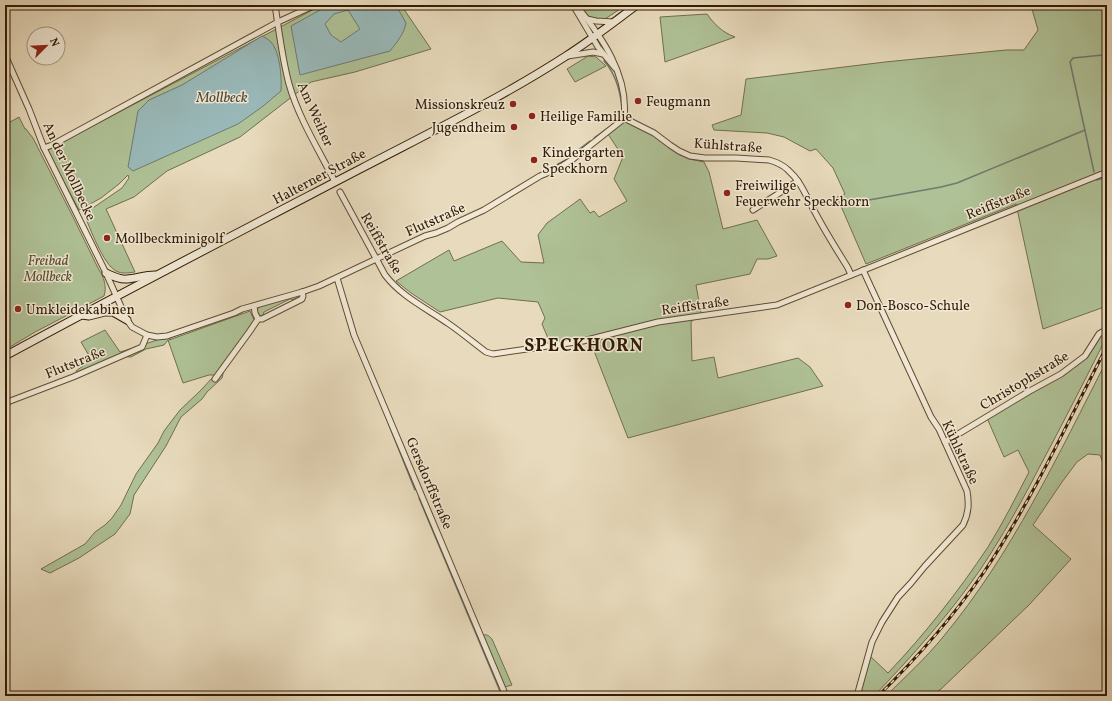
<svg xmlns="http://www.w3.org/2000/svg" width="1112" height="701" font-family="Vollkorn,serif">
  <style>
    .green { fill: #afc196; stroke: #716e4d }
    .water { fill: #99b9b9; stroke: #707a71; fill-rule: evenodd }
    .lines { fill: none; stroke-linecap: round; stroke-linejoin: round }
    .stream { stroke: #707a71; stroke-width: 1.5 }
    .minor-casing { stroke: #604b32; stroke-width: 7 }
    .secondary-casing { stroke: #331b04; stroke-width: 9 }
    .minor { stroke: #f0e8d4; stroke-width: 5 }
    .secondary { stroke: #f0e8d4; stroke-width: 7 }
    .rail-casing { stroke: #331b04; stroke-width: 3 }
    .rail { stroke: #f0e8d4; stroke-width: 1.5; stroke-dasharray: 4.5; stroke-linecap: butt }
    .poi-dot { fill: #8f2418; stroke: #f0e8d4; stroke-width: 1.5 }
    .labels { text-anchor: middle; stroke-width: 3; stroke-linejoin: round; paint-order: stroke }
    .poi-label { font-size: 14px; fill: #331b04; stroke: #f0e8d4; text-anchor: start }
    .street-label { font-size: 14px; fill: #331b04; stroke: #f0e8d4 }
    .park-label { font-size: 14px; font-style: italic; fill: #584d30; stroke: #f0e8d4 }
    .water-label { font-size: 15px; font-style: italic; fill: #524a3a; stroke: #f0e8d4 }
    .district-label { font-size: 18px; font-weight: bold; letter-spacing: 1px; fill: #331b04; stroke: #f0e8d4 }
  </style>
  <rect width="100%" height="100%" fill="#e8dbbd"/>
  <filter id="stains"><feTurbulence type="fractalNoise" baseFrequency=".005" numOctaves="4"/><feColorMatrix values="0 0 0 0 .2 0 0 0 0 .09 0 0 0 0 .02 0 0 0 .5 -.17"/></filter>
  <radialGradient id="worn" r=".72"><stop offset=".6" stop-color="#630" stop-opacity="0"/><stop offset="1" stop-color="#630" stop-opacity=".3"/></radialGradient>
  <g class="green">
    <path d="M322,5H401L431,49L355,72L311,82L240,137L167,171L134,197L106,209L135,272C128,273 122,274 116,271C103,264 90,228 84,214L122,188L129,178L128,175L119,184L101,198L79,210L47,150Z"/>
    <path d="M578,5H626L605,19L590,18L587,16Z"/>
    <path d="M1016,5H1107V306L1043,329L1016,204L866,264L837,197L845,194L833,168L816,149L810,151L784,137L767,133L714,130L712,125L741,115L746,79L885,62L1006,50H1024L1038,30L1032,9Z"/>
    <path d="M707,14C715,25 722,32 735,37L665,62L660,17Z"/>
    <path d="M588,56L596,57L606,66L575,82L567,69Z"/>
    <path d="M19,117L25,129H26L33,138L74,219L99,270C104,276 107,288 104,296L35,332L5,350V125Z"/>
    <path d="M624,122H627L656,136L668,146L680,155L689,159L704,162L709,172L723,229L757,220L777,256L768,259H757L750,274L696,285L701,313L691,322L692,361L714,357L718,378L798,358L810,367L823,386L628,438L589,338L550,343L542,324L545,318L538,302L498,298L440,312L411,293L396,281L449,250L454,261L502,241L521,262L544,263L538,235L547,223L580,199L590,213L594,211L599,217L627,201L614,179L623,157L608,134Z"/>
    <path d="M299,295V297L292,300V299H290L264,312L263,315L261,316L258,314L257,309L261,306Z"/>
    <path d="M250,311L255,322L226,361L222,378L207,392L202,399L181,417L166,446L134,495L130,514L115,534L79,558L50,573L41,569L85,544L95,532L105,525L112,518L121,505L136,474L158,443L164,431L180,410L200,391L215,375H209L183,383L168,340L164,345L146,349L131,357L119,356L77,373L76,371L87,363L91,359L81,342L105,330L120,352C138,347 154,340 172,336L169,340Z"/>
    <path d="M1102,334L1107,336C1085,380 1062,425 1039,468C1021,503 1002,537 980,570C949,615 913,655 875,695L874,696H858L870,656L888,673C925,634 958,592 988,547C1003,523 1016,497 1029,472L1018,450L1004,457L987,418L1085,356L1100,335Z"/>
    <path d="M1107,360V482L1104,466L1100,455L1088,454L1077,462L1062,482L1033,525L1071,559L1029,605L941,689L932,696H886C905,677 926,658 943,637C1012,554 1058,455 1107,360Z"/>
    <path d="M483,635C487,634 489,636 492,639L512,685L505,687Z"/>
  </g>
  <g class="water">
    <path d="M329,5H396L406,23C404,34 397,42 390,51L300,75L291,26ZM348,10L360,29L341,42L331,35L325,24L334,14Z"/>
    <path d="M262,36C264,37 268,39 270,41C280,50 282,78 281,91L262,107L238,124L133,171L128,167L138,111L149,100L182,85Z"/>
  </g>
  <g class="lines">
    <g class="stream">
      <path d="M604,61C616,74 620,90 622,107"/>
      <path d="M594,138L616,122"/>
      <path d="M574,153L590,141"/>
      <path d="M558,164L566,160"/>
      <path d="M1094,172L1070,62L1073,58L1103,55L1107,52L1103,5"/>
      <path d="M1097,180L1103,178L1105,179L1107,187"/>
      <path d="M847,204L941,187L957,183L1085,130"/>
      <path d="M389,425L415,490"/>
      <path d="M419,498L502,696"/>
    </g>
    <defs>
      <g id="minor">
        <path d="M275,5C279,31 282,58 289,84C299,119 319,150 335,182"/>
        <path d="M573,5L598,47L615,68"/>
        <path d="M576,5C601,36 629,75 624,118L654,133L670,145L679,151L690,156L705,158H736L769,160C776,162 783,165 788,170C802,182 807,199 816,214C826,233 837,250 848,268L851,275"/>
        <path d="M587,19L596,21L614,22"/>
        <path d="M5,55L29,109L44,148L106,273L127,320L132,327L147,335L157,337L167,336L234,313L242,309L302,292L319,286L425,236L436,233L448,228L458,222L484,210L540,176L552,171L562,166L573,159L621,121L624,118"/>
        <path d="M568,56L593,52L603,54"/>
        <path d="M44,148L52,145L278,22L315,5"/>
        <path d="M340,192L385,275C402,297 426,308 449,324C462,333 474,343 486,352L493,354L583,341L658,322L777,305L1107,172"/>
        <path d="M753,210L798,181"/>
        <path d="M337,278L354,335L506,696"/>
        <path d="M254,306L255,313L258,319"/>
        <path d="M258,319H262L302,299L303,296L302,292"/>
        <path d="M215,379L250,331L258,319"/>
        <path d="M5,403L73,377L142,347L147,335"/>
        <path d="M945,442L1028,392L1061,374L1085,356L1099,334L1102,332L1107,334"/>
        <path d="M857,696L872,642L882,622L898,597L911,583L925,566L963,525C969,513 969,503 967,491L939,429L931,417L863,270"/>
      </g>
      <g id="secondary">
        <path d="M106,273C112,276 120,280 127,279C137,278 145,275 155,275"/>
        <path d="M82,315L89,316L105,312H113L127,320"/>
        <path d="M5,356C123,292 243,230 362,168C431,132 501,98 566,56C591,40 614,22 637,5"/>
      </g>
    </defs>
    <use href="#minor" class="minor-casing"/>
    <use href="#secondary" class="secondary-casing"/>
    <use href="#minor" class="minor"/>
    <use href="#secondary" class="secondary"/>
    <defs>
      <path id="rail" d="M878,696C917,658 953,617 984,572C1032,500 1068,422 1107,346"/>
    </defs>
    <use href="#rail" class="rail-casing"/>
    <use href="#rail" class="rail"/>
  </g>
  <g class="poi-dot">
    <circle cx="638" cy="101" r="4"/>
    <circle cx="513" cy="104" r="4"/>
    <circle cx="532" cy="116" r="4"/>
    <circle cx="514" cy="127" r="4"/>
    <circle cx="534" cy="160" r="4"/>
    <circle cx="727" cy="193" r="4"/>
    <circle cx="107" cy="238" r="4"/>
    <circle cx="848" cy="305" r="4"/>
    <circle cx="18" cy="309" r="4"/>
  </g>
  <g class="labels">
    <g class="poi-label">
      <text x="646" y="106">Feugmann</text>
      <text x="505" y="109" text-anchor="end">Missionskreuz</text>
      <text x="540" y="121">Heilige Familie</text>
      <text x="506" y="132" text-anchor="end">Jugendheim</text>
      <text x="542" y="157">Kindergarten<tspan x="542" dy="16">Speckhorn</tspan></text>
      <text x="735" y="190">Freiwilige<tspan x="735" dy="16">Feuerwehr Speckhorn</tspan></text>
      <text x="115" y="243">Mollbeckminigolf</text>
      <text x="856" y="310">Don-Bosco-Schule</text>
      <text x="26" y="314">Umkleidekabinen</text>
    </g>
    <g class="street-label">
      <text transform="translate(316 114) rotate(66)" y="5">Am Weiher</text>
      <text transform="translate(728 145) rotate(4)" y="5">Kühlstraße</text>
      <text transform="translate(70 171) rotate(65)" y="5">An der Mollbecke</text>
      <text transform="translate(319 176) rotate(-28)" y="5">Halterner Straße</text>
      <text transform="translate(998 202) rotate(-22)" y="5">Reiffstraße</text>
      <text transform="translate(435 219) rotate(-24)" y="5">Flutstraße</text>
      <text transform="translate(382 243) rotate(60)" y="5">Reiffstraße</text>
      <text transform="translate(695 305) rotate(-8)" y="5">Reiffstraße</text>
      <text transform="translate(75 362) rotate(-22)" y="5">Flutstraße</text>
      <text transform="translate(1024 380) rotate(-31)" y="5">Christophstraße</text>
      <text transform="translate(961 452) rotate(65)" y="5">Kühlstraße</text>
      <text transform="translate(430 483) rotate(67)" y="5">Gersdorffstraße</text>
    </g>
    <g class="park-label">
      <text x="48" y="265">Freibad<tspan x="48" dy="16">Mollbeck</tspan></text>
    </g>
    <g class="water-label">
      <text x="222" y="102">Mollbeck</text>
    </g>
    <g class="district-label">
      <text x="584" y="351">SPECKHORN</text>
    </g>
  </g>
  <rect width="1112" height="701" fill="none" stroke="#e8dbbd" stroke-width="20"/>
  <rect x="6" y="6" width="1100" height="689" fill="none" stroke="#331b04" stroke-width="2"/>
  <rect x="10" y="10" width="1092" height="681" fill="none" stroke="#331b04"/>
  <g transform="translate(46 46) rotate(66)"><circle r="19" fill="#f0e8d4" stroke="#a49681"/>
  <path d="M0-3L7 15L0 10L-7 15Z" fill="#8f2418"/>
  <text y="-6" font-size="11" font-weight="bold" text-anchor="middle" fill="#331b04">N</text>
  </g>
  <rect width="100%" height="100%" filter="url(#stains)"/>
  <rect width="100%" height="100%" fill="url(#worn)"/>
</svg>
